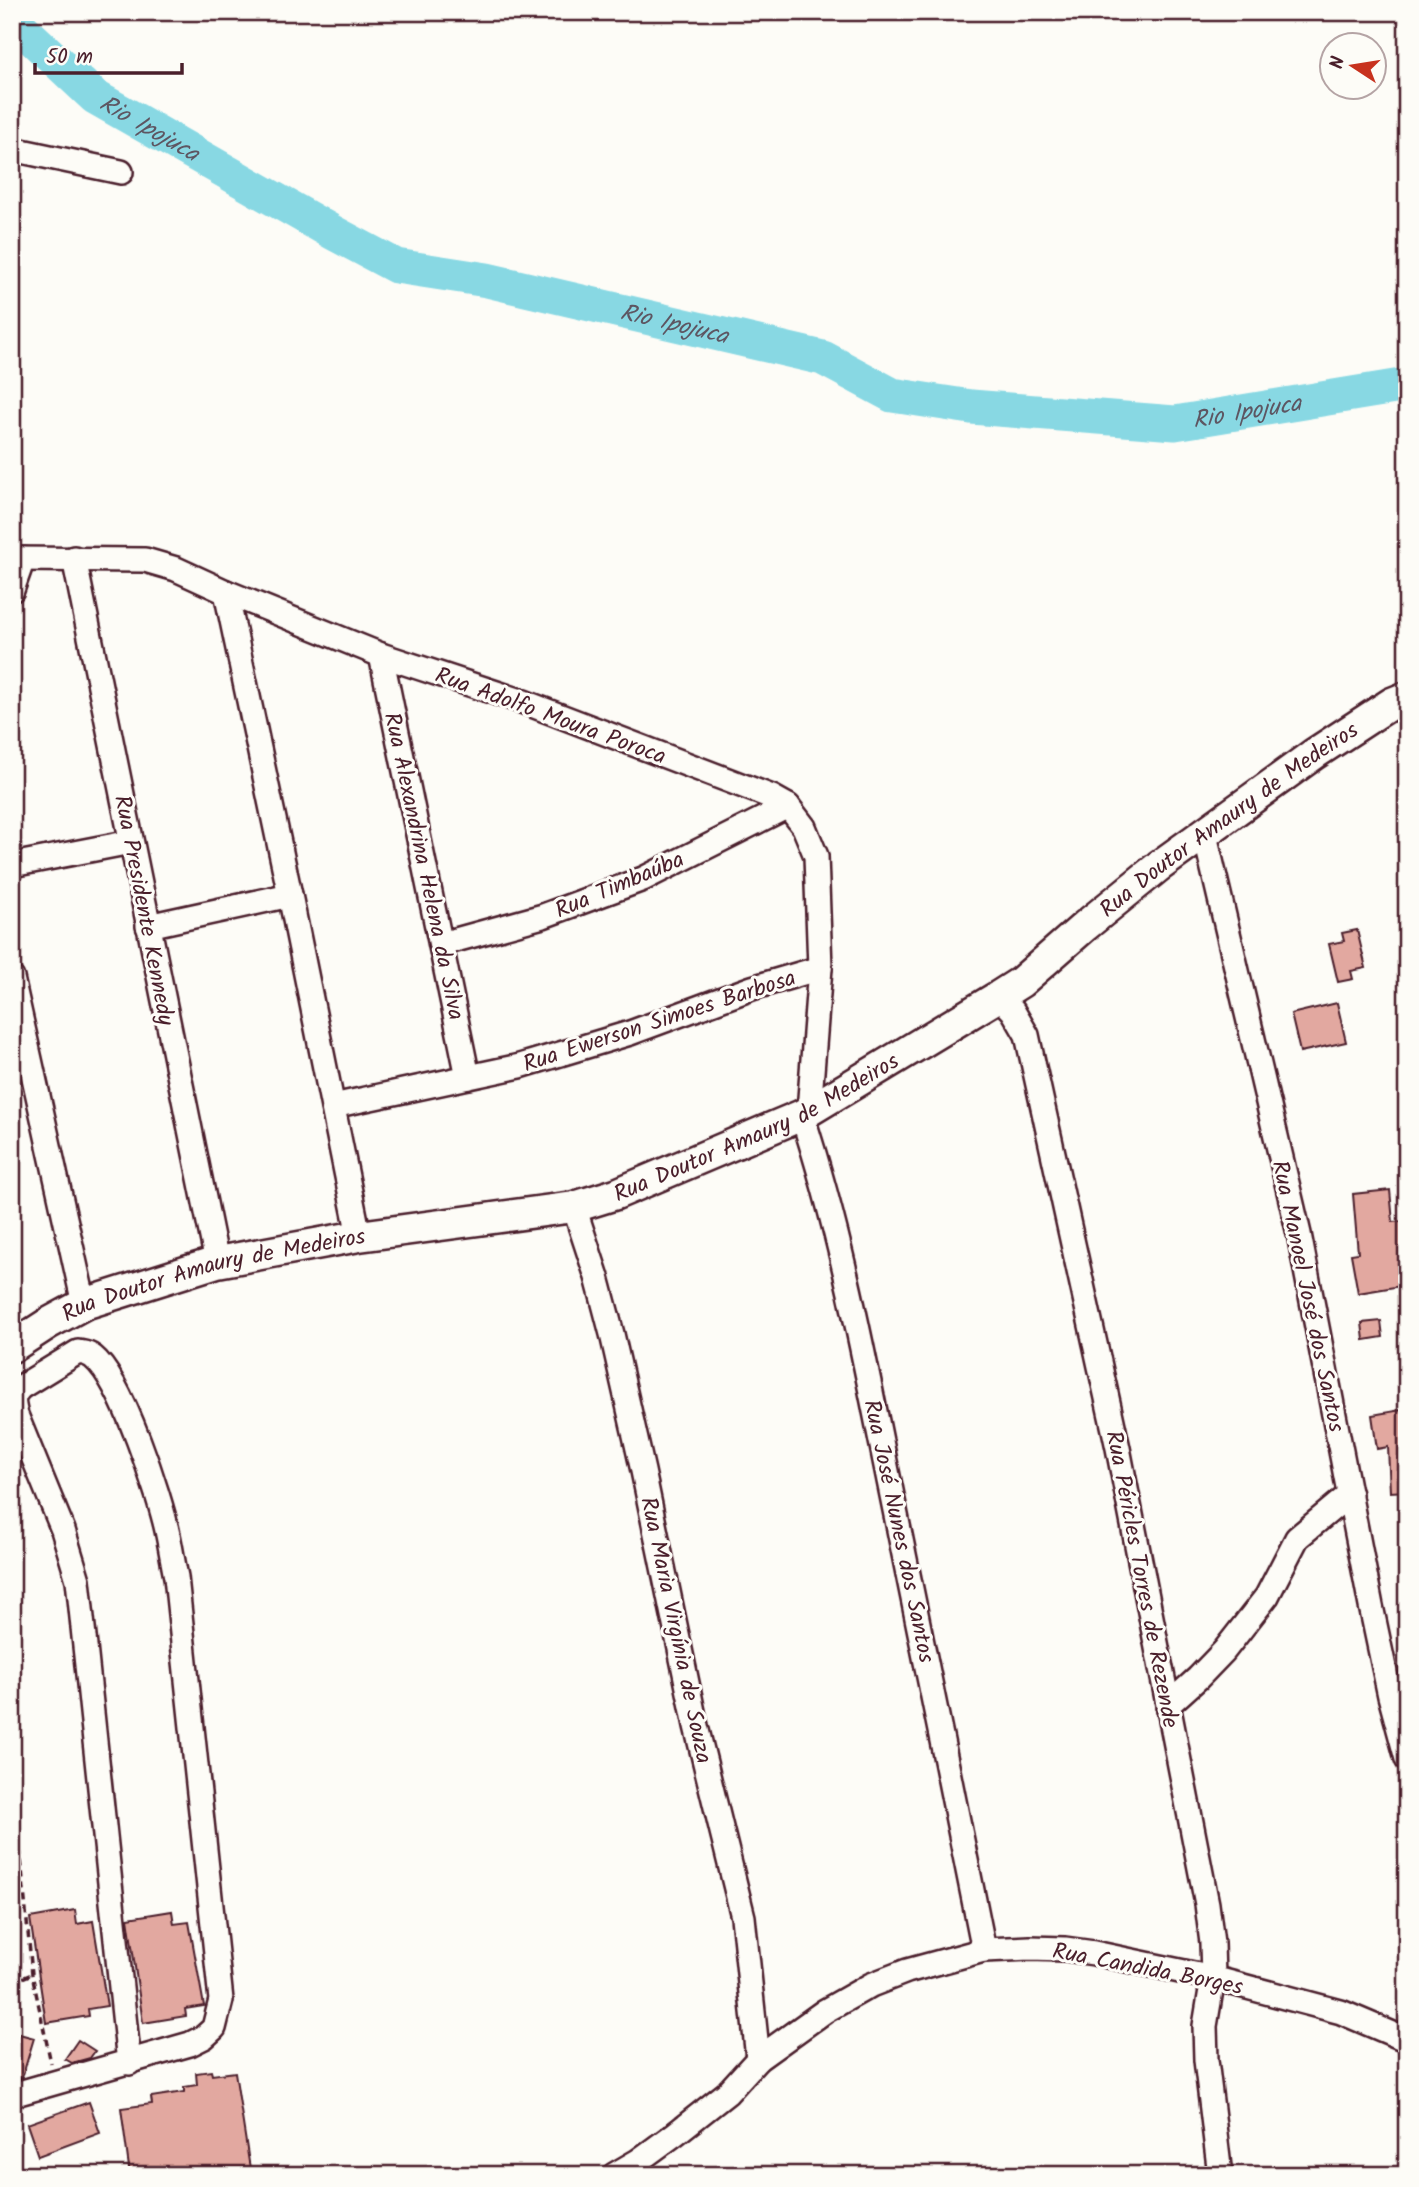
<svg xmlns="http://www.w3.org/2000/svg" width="1419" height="2187" font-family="Kalam,sans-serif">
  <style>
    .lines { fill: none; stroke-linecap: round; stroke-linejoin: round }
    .river { stroke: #88d8e3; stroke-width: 35 }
    .building { fill: #e2a8a0; stroke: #4a1f2b; stroke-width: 2 }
    .minor-casing { stroke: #4a1f2b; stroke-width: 28 }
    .tertiary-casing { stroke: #4a1f2b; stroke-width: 35 }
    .path { stroke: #4a1f2b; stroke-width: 3.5; stroke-dasharray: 7 5; stroke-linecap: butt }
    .minor { stroke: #fdfcf7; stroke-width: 23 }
    .tertiary { stroke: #fdfcf7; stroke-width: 30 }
    .labels { text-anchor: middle; stroke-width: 6; stroke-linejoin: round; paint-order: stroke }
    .street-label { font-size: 23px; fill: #4a1f2b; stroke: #fdfcf7 }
    .water-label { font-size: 24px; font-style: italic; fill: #5d5662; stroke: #fdfcf7 }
  </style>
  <rect width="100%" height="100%" fill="#fdfcf7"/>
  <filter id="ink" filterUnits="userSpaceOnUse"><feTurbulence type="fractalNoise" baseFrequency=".0143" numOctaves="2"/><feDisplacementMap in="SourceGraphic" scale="14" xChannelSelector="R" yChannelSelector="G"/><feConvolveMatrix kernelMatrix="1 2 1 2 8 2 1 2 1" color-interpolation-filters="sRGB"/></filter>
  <g filter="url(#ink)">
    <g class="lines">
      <path class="river" id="s1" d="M16,12V23L95,97L334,233L396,266L487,280L823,358L892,395L971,407L1175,423L1407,385"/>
    </g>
    <g class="building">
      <path d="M1357,930L1366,968L1351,971L1353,979L1338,982L1329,944L1344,941L1342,933Z"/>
      <path d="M1337,1003L1346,1042L1300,1052L1291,1014Z"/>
      <path d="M1390,1190L1393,1222L1404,1221L1407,1244V1285L1358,1293L1351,1254L1358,1253L1353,1194Z"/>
      <path d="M1381,1321L1383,1337L1364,1340L1362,1323Z"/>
      <path d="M1407,1409V1491L1390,1492L1388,1447L1377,1449L1372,1415Z"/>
      <path d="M75,1910L77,1924L93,1921L107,2006L88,2009L89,2016L46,2023L30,1918Z"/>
      <path d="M172,1911L174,1924L189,1922L204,2006L185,2009L186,2016L143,2023L128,1918Z"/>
      <path d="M12,2032L34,2038L22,2078L12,2080Z"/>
      <path d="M78,2040L95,2051L90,2058L72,2063L65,2059Z"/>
      <path d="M211,2071L212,2075L235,2072L251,2175H130L121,2108L152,2104L151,2097L184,2092V2087L197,2085L196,2073Z"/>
      <path d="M89,2102L100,2133L38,2156L27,2124Z"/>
    </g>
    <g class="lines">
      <defs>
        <g id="minor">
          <path d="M12,149L121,172"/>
          <path d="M74,558L217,1262"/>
          <path d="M12,559L145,560L176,569L226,592L381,655L524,702L772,797L788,806L804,827L816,856L820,968L809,1111"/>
          <path d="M12,590L23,559"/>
          <path d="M226,592L290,895L359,1236"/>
          <path d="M381,655L468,1077"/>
          <path d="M1205,835L1299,1234L1371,1606L1390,1696L1407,1759"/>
          <path d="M12,865L131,842"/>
          <path d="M148,926L290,895"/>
          <path d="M441,944L543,916L643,879L788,806"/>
          <path d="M12,978L84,1304"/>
          <path d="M999,996L1013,1011L1027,1035L1118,1448L1207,1904L1212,1943L1213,1978L1205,2026L1206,2060L1220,2175"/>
          <path d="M333,1106L520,1066L630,1033L752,988L820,968"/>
          <path d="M802,1115C840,1231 863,1352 887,1471C920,1631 952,1790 984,1950"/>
          <path d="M574,1207L597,1277L612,1334L643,1471L696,1726L743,1917L758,2059"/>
          <path d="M1168,1705L1198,1678L1224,1651L1267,1596L1297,1538L1350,1494"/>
          <path d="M12,2095L190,2044L204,2037L214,2028L221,2000L176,1577C173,1563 171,1549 168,1535C160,1496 122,1380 93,1357C88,1353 84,1353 78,1352L21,1387C11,1396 13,1403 16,1415L63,1530L78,1580L129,2063"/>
          <path d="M614,2175L638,2161L675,2134L727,2093L758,2059L825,2011L871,1985L907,1971L984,1950L1030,1948L1065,1949L1094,1953L1213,1978L1341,2012L1407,2040"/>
        </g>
        <g id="tertiary">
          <path id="s2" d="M12,1347L49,1323L84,1304L217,1262L359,1236L574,1207L616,1194L802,1115L999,996L1021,982L1085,926L1159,866L1314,754L1392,703L1407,697"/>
        </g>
      </defs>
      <use href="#minor" class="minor-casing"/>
      <use href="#tertiary" class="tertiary-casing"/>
      <g class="path">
        <path d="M12,1765L32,1974L51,2063"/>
        <path d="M12,1982L32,1974"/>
      </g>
      <use href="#minor" class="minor"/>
      <use href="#tertiary" class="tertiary"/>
    </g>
  </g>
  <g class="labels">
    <g class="street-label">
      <text transform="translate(551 715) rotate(20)" y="8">Rua Adolfo Moura Poroca</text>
      <text dy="8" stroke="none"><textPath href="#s2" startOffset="1351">Rua Doutor Amaury de Medeiros</textPath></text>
      <text transform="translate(425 866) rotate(78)" y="8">Rua Alexandrina Helena da Silva</text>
      <text transform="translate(619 884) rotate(-23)" y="8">Rua Timbaúba</text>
      <text transform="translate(145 910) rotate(79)" y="8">Rua Presidente Kennedy</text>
      <text transform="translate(659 1020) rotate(-18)" y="8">Rua Ewerson Simoes Barbosa</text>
      <text dy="8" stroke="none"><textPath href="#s2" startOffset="784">Rua Doutor Amaury de Medeiros</textPath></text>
      <text dy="8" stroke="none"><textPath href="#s2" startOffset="217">Rua Doutor Amaury de Medeiros</textPath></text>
      <text transform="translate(1309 1296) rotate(78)" y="8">Rua Manoel José dos Santos</text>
      <text transform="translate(900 1531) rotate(78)" y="8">Rua José Nunes dos Santos</text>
      <text transform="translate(1143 1579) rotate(79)" y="8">Rua Péricles Torres de Rezende</text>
      <text transform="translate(677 1630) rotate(78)" y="8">Rua Maria Virgínia de Souza</text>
      <text transform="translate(1148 1968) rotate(11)" y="8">Rua Candida Borges</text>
    </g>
    <g class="water-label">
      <text dy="8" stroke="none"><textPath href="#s1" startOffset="182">Rio Ipojuca</textPath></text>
      <text dy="8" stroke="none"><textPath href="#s1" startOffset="749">Rio Ipojuca</textPath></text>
      <text dy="8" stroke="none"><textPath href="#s1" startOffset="1337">Rio Ipojuca</textPath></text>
    </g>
  </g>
  <rect width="1419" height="2187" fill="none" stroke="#fdfcf7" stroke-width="42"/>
  <rect x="21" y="21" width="1377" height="2145" fill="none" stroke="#4a1f2b" stroke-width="2.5" filter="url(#ink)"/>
  <g transform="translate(1353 66) rotate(282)"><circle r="33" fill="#fdfcf7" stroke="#b5a4a5" stroke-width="2"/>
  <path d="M0-5L12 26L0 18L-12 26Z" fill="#c8321e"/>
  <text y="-10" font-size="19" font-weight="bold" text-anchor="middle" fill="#4a1f2b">N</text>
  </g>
  <path d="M35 63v10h147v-10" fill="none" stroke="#4a1f2b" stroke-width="3.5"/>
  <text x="46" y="63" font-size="21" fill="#4a1f2b" stroke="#fdfcf7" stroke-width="5" paint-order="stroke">50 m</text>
</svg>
